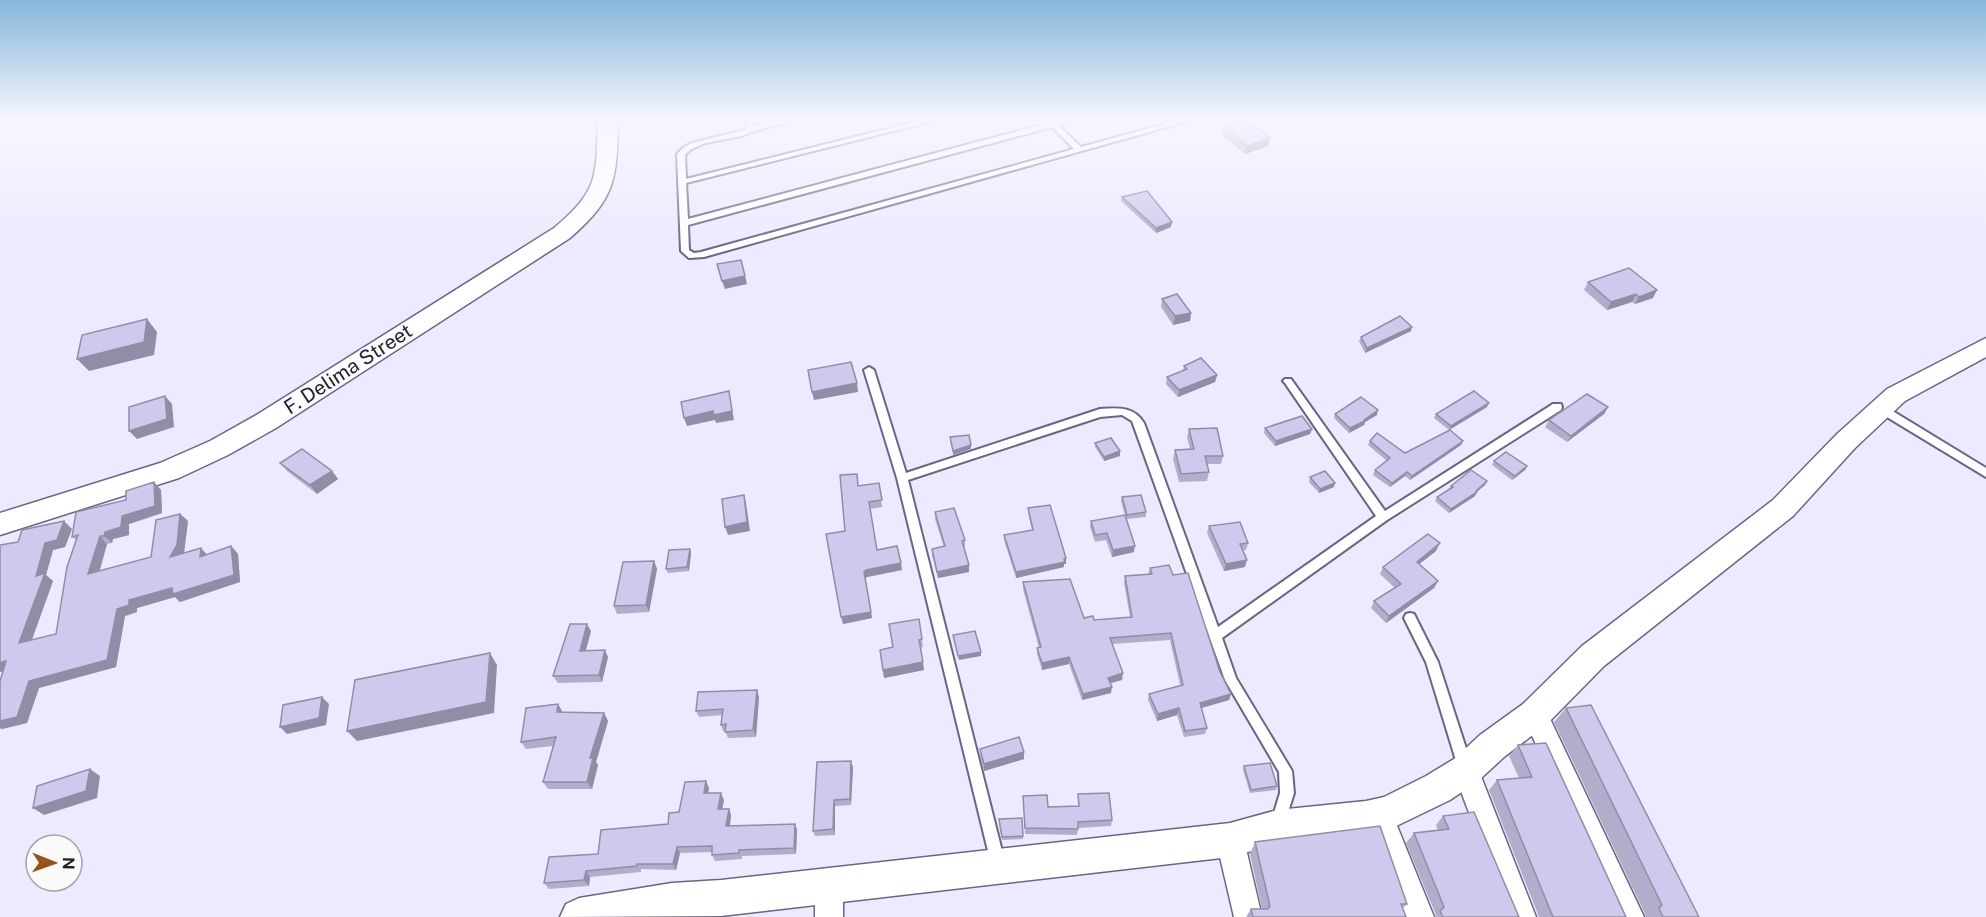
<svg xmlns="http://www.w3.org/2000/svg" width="1986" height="917" font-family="'Public Sans',sans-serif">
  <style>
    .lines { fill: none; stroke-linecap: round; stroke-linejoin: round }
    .service-casing { stroke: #696584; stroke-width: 4 }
    .minor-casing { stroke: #696584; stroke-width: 3 }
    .tertiary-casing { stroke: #696584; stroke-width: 3 }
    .service { fill: #fff; fill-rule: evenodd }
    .minor { fill: #fff; fill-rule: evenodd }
    .tertiary { fill: #fff; fill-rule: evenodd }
    .wall { fill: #b1aecc }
    .shaded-wall { fill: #908da6 }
    .building { fill: #cecaed; stroke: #908da6; stroke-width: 1.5 }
    .labels { text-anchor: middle; stroke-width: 4.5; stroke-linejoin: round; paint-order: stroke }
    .street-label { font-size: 20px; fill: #22202d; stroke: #fafafa }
  </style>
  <rect width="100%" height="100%" fill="#eceaff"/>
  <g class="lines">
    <defs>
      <g id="service">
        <path d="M746,120H754V126L781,120H796L754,131L742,136L705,143L690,150L685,155L686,179L923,120H937L686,183L688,219L1048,123L1045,120H1072L1058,125L1081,147L1179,120H1192L704,257L689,258L681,251L677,154L684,147L692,143L744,130L747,128ZM1052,127L1074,149L701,252L694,253L689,250L688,225Z"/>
        <path d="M869,367L874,370L906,473L1100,409C1118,408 1133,406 1144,423L1218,627L1376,516L1285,383L1283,381L1285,379H1291L1385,511L1553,404H1561L1562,407L1561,410L1387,520L1222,638L1236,678L1292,771L1294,793L1283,828L1278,830L1273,828L1271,823L1280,793L1279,772L1225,680L1132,421L1122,415L1100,417L908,480L1005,863L1003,868L998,870L993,868L991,863L897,478L864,370Z"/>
        <path d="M1881,404L1986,468V477L1877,411L1876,408L1877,405Z"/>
        <path d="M1410,613L1414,614L1438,662L1472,767L1470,771L1465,773L1460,771L1458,767L1426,662L1404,618L1406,614Z"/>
      </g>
      <g id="minor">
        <path d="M1535,702L1544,706L1644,917H1615L1522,714L1526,706Z"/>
        <path d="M1466,758L1475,761L1536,917H1508L1453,770L1457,761Z"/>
        <path d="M1379,802L1389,806L1434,917H1406L1365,815L1369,806Z"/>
        <path d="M1230,826L1240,830L1244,840L1262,917H1234L1216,840L1220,830Z"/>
        <path d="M829,870L839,874L843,884V917H815V884L819,874Z"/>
      </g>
      <g id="tertiary">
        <path d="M598,120H618C617,179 616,198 570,238L276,428L228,455L179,478L0,535V513L160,463L210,441L258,414L554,228C599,191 596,176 598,120Z"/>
        <path d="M1986,338V357L1905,401L1855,448L1793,516L1604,666L1547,724L1504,757L1478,781L1450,800L1388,830L1366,835L1277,844L1230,857L721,916L560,917L566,904L579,898L672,883L721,880L1230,823L1277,810L1366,801L1384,797L1426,776L1454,759L1480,735L1523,704L1582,646L1773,500L1837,434L1887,389Z"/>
      </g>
    </defs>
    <use href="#service" class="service-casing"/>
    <use href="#minor" class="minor-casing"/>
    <use href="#tertiary" class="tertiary-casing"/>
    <use href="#service" class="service"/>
    <use href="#minor" class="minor"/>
    <use href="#tertiary" class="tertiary"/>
  </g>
  <g class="wall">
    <path d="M1223,126L1270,138L1268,146L1245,154L1222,135Z"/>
    <path d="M1122,197L1171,227L1156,233L1121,201Z"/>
    <path d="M1588,282L1653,298L1635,304L1632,302L1607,310L1584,290Z"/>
    <path d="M1162,299L1191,313L1190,321L1173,325L1161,307Z"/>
    <path d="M1411,331L1365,353L1359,341L1361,337Z"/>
    <path d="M1184,366L1217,375L1215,382L1178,397L1166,384L1167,377L1183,371Z"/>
    <path d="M1487,407L1449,430L1434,418L1436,414Z"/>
    <path d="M1608,407L1604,414L1567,442L1545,427L1549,420Z"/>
    <path d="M1335,414L1377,415L1365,422L1364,425L1349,433L1334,418Z"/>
    <path d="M1265,428L1312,429L1310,434L1275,446L1264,433Z"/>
    <path d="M1189,429L1223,456L1221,464H1207L1209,472L1207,481L1179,482L1173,459L1175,450L1190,449L1187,437Z"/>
    <path d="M1370,441L1405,453L1463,441L1461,445L1410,480L1405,476L1390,487L1373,475L1375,470L1387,461L1368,445Z"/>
    <path d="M1095,443L1120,451V456L1104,461L1095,447Z"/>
    <path d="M1494,461L1527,466L1525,470L1512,480L1492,465Z"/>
    <path d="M280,463L332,471L338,479L317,494L287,471Z"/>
    <path d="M1310,477L1334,487L1319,493L1309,482Z"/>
    <path d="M858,481V486L879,483L882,507L870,509L877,550L902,570L867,577L865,579L872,618L843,624L845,531Z"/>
    <path d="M1487,481L1485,485L1477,492L1475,496L1449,513L1435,501L1437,497L1449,489L1451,486Z"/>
    <path d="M154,482L161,490L162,513L129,524V535L113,539L112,543L107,544L100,571L151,557L180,514L188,521L184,553L201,548L207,555L231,546L238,554L240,582L180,602L175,597L137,608V612L125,616L116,667L39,688L27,723L2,729L0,728V681L3,671L0,672V545L18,542L72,529L65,547L53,550L46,575L53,581L32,640L56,634L76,540L72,537L126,500Z"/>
    <path d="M1122,497L1146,512V517L1126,519L1121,501Z"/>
    <path d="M1028,508L1066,558V564H1064V567L1016,578L1004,540V535L1032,530L1028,513Z"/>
    <path d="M935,512L965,540V546L964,547L969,565V572L938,578L932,555V549L944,547L935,519Z"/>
    <path d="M1091,521L1134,552L1112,557L1106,540L1095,542L1090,527Z"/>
    <path d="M1209,526L1248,543L1246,550H1242L1245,567L1224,571L1207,533Z"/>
    <path d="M690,549L691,553L689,571L668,573L666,569Z"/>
    <path d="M1436,551L1419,564L1438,581L1434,588L1386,623L1371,608L1374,601L1395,588L1380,574L1383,567Z"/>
    <path d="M654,561L657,569L649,612L617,614L614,606Z"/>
    <path d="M1150,568L1173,575L1231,694L1229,700L1201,708L1207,728L1205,734L1184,737L1177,715L1157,721L1148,700L1149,694L1180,685L1170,640L1112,644L1122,680L1111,683V693L1082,700L1069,664L1042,670L1037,654V648H1039L1023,589V582L1084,618L1094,620L1130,617L1124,583L1125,576L1148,574Z"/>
    <path d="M591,631L586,650L608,657L602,682L558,683L553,676Z"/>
    <path d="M922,639L923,647L920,648L924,670L884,678L880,650Z"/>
    <path d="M759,697L756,737L728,738L725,731H723L721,725L722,715L699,717L696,711Z"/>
    <path d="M1566,708L1699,917H1645L1646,916L1554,722Z"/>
    <path d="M562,711V712L604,713L608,721L596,762L598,765L592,789H548L543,782L553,746L526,749L521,742Z"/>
    <path d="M1518,745L1626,917H1539L1489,790L1497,780L1519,778L1509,756Z"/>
    <path d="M980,749L1024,752V759L984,771L980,756Z"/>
    <path d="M1244,766L1277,786L1276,790L1250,793L1243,770Z"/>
    <path d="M853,767L851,805L835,806V835L815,836L813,831Z"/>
    <path d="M709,788L708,793L724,800L722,809H729L731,815L730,826L795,824L797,830L796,854L742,856V859L715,861L712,855V852L680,853L676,870L641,869V872L590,877L589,886L549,889L544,883L598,854L668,824L679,812Z"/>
    <path d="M1078,794L1112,820L1111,826L1078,828L1077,835L1025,834L1023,796L1048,807L1078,806Z"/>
    <path d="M1443,816L1519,917H1434L1436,915L1406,843L1414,833L1438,830L1436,825Z"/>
    <path d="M999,822L1023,836V839L1002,840Z"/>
    <path d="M1255,842L1407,904L1403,908L1406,917H1246L1251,909H1262L1250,854Z"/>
  </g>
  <g class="shaded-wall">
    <path d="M1270,138L1268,146L1245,154L1247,146Z"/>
    <path d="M1172,222L1171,227L1156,233V228Z"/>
    <path d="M745,276L747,284L725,289L722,281Z"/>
    <path d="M1657,290L1653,298L1635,304L1639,297Z"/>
    <path d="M1636,294L1632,302L1607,310L1611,302Z"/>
    <path d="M1191,313L1190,321L1173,325L1175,316Z"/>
    <path d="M147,319L157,332L154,355L89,371L77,359Z"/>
    <path d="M1412,327L1411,331L1365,353L1367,348Z"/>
    <path d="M1217,375L1215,382L1178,397L1179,390Z"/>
    <path d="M857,383L858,392L814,400L812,392Z"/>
    <path d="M729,391L734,420L716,423L715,420L687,426L684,418Z"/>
    <path d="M165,396L172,404L174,427L137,439L129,431Z"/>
    <path d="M1489,403L1487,407L1449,430L1451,426Z"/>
    <path d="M1608,407L1604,414L1567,442L1571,436Z"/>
    <path d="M1378,410L1377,415L1365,422L1364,425L1349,433L1350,428Z"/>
    <path d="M1312,429L1310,434L1275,446L1276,441Z"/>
    <path d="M1463,441L1461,445L1410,480L1412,476Z"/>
    <path d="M971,445V449L953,455V451Z"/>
    <path d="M1120,451V456L1104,461V457Z"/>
    <path d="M1527,466L1525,470L1512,480L1515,476Z"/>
    <path d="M332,471L338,479L317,494L310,485Z"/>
    <path d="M1407,472L1405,476L1390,487L1392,483Z"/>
    <path d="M1487,481L1485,485L1475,493L1477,492L1475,496L1449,513L1451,509Z"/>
    <path d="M154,482L161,490L162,513L129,524V535L113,539L112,543L104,536L105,532Z"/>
    <path d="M1335,483L1334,487L1319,493L1320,489Z"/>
    <path d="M744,495L746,503L750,531L728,535L725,527Z"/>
    <path d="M180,514L188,521L184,553L170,557Z"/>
    <path d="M64,521L72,529L65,547L53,550L46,575L53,581L28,650L19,643L45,543Z"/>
    <path d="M100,536L107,544L96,581L88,574Z"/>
    <path d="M1440,543L1436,551L1413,569L1417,562Z"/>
    <path d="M231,546L238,554L240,582L180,602L175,597L137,608V612L125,616L116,667L39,688L27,723L2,729L0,728V721L29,681L117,609L129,600Z"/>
    <path d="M1135,546L1134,552L1112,557L1113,550Z"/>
    <path d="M201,548L208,556L200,557Z"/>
    <path d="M690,549L691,553L689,571L687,567Z"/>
    <path d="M1066,558V564H1064V567L1016,578V572Z"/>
    <path d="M1247,560L1245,567L1224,571L1226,564Z"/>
    <path d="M654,561L657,569L649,612L646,605Z"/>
    <path d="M901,563L902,570L867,577L865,579L864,572L866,570Z"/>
    <path d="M969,565V572L938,578L937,572Z"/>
    <path d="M1438,581L1434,588L1386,623L1389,616Z"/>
    <path d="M871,612L872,618L843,624L841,617Z"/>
    <path d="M587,624L591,631L584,657L580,651Z"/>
    <path d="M605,650L608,657L602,682L599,675Z"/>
    <path d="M981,652V656L959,660L958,656Z"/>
    <path d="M490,653L497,665L494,713L357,741L347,731Z"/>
    <path d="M1069,657V664L1042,670V663Z"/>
    <path d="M6,661L16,668L0,672V663Z"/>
    <path d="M923,662L924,670L884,678L883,670Z"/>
    <path d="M1123,673L1122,680L1107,684L1108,678Z"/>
    <path d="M1112,687L1111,693L1082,700L1083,694Z"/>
    <path d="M757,690L759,697L756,737L753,730Z"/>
    <path d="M1231,694L1229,700L1198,709L1200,703Z"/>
    <path d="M322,697L329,704L326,725L287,734L280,727Z"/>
    <path d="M558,704L562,711L561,719L557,712Z"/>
    <path d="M1179,708L1177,715L1157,721L1158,714Z"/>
    <path d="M604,713L608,721L596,762L598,765L592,789L587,782L590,758Z"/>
    <path d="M1024,752V759L984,771V764Z"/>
    <path d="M851,761L853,767L851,805L850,799Z"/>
    <path d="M90,769L100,776L97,798L44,815L33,808Z"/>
    <path d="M706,781L709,788L707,799L704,793Z"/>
    <path d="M721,793L724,800L721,815L718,809Z"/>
    <path d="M834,800L835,806V835L833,829Z"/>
    <path d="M729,809L731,815L729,832L726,826Z"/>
    <path d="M795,824L797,830L796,854L794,848Z"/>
    <path d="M677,847L680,853L676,870L673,864Z"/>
    <path d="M586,871L590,877L589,886L584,880Z"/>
  </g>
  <g class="building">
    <path d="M1243,120H1247L1270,138L1247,146L1223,126Z"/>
    <path d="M1147,191L1172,222L1156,228L1122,197Z"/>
    <path d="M741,260L745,276L722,281L717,264Z"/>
    <path d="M1629,268L1657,290L1639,297L1636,294L1611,302L1588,282Z"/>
    <path d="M1177,294L1191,313L1175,316L1162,299Z"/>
    <path d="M1400,316L1412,327L1367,348L1361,337Z"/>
    <path d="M147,319L144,342L77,359L82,335Z"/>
    <path d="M1201,358L1217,375L1179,390L1167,377L1187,369L1184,366Z"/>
    <path d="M851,362L857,383L812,392L808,370Z"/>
    <path d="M729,391L732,411L714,415L713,411L684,418L681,402Z"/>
    <path d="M1474,391L1489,403L1451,426L1436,414Z"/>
    <path d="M1587,394L1608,407L1571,436L1549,420Z"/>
    <path d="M165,396L167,419L129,431V407Z"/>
    <path d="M1361,397L1378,410L1364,420L1365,421L1350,428L1335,414Z"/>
    <path d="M1302,416L1312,429L1276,441L1265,428Z"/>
    <path d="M1217,428L1223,456H1205L1209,472L1181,474L1175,450L1194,449L1189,429Z"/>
    <path d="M1450,430L1463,441L1412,476L1407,472L1392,483L1375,470L1390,458L1370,441L1377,433L1405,453Z"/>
    <path d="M969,435L971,445L953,451L950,437Z"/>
    <path d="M1111,438L1120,451L1104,457L1095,443Z"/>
    <path d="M302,449L332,471L310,485L280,463Z"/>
    <path d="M1506,452L1527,466L1515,476L1494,461Z"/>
    <path d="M1471,470L1487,481L1476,491L1477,492L1451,509L1437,497L1453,487L1451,486Z"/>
    <path d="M1325,471L1335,483L1320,489L1310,477Z"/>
    <path d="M857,474L858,486L879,483L882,500L869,502L877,550L897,546L901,563L866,570L864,572L871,612L841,617L826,534L845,531L840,475Z"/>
    <path d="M154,482L155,506L122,516L121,527L105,532L104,536H100L88,574L151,557L156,520L180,514L177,545L170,557L201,548L200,557L231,546L234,575L173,594L172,588L129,600V605L117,609L107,660L29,681L17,717L0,721V681L6,661L0,663V545L18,542L22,530L64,521L57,540L45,543L36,576L45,573L19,643L56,634L67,567L78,535L72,537L76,512L126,500V491Z"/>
    <path d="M744,495L747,522L725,527L722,499Z"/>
    <path d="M1141,495L1146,512L1127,515L1122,497Z"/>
    <path d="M1050,505L1066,558L1064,559L1065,562L1016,572L1004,535L1033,530L1028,508Z"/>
    <path d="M954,508L965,540L962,541L969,565L937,572L932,549L945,546L935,512Z"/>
    <path d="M1125,515L1135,546L1113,550L1107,533L1095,535L1091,521Z"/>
    <path d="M1240,522L1248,543L1240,544L1247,560L1226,564L1209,526Z"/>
    <path d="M1428,534L1440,543L1417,562L1438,581L1389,616L1374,601L1401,584L1383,567Z"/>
    <path d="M690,549L687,567L666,569L669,550Z"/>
    <path d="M654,561L646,605L614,606L623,562Z"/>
    <path d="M1169,565L1173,575L1188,573L1220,672L1231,694L1200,703L1207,728L1185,731L1179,708L1158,714L1149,694L1183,685L1171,633L1110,638L1123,673L1108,678L1112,687L1083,694L1069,657L1042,663L1037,648L1041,647L1023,582L1070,579L1084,618L1093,616L1094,620L1132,617L1125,576L1152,574L1150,568Z"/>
    <path d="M919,619L922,639L919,640L923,662L883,670L880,650L893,647L889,624Z"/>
    <path d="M570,624H587L580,651L605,650L599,675L553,676Z"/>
    <path d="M975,631L981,652L958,656L953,635Z"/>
    <path d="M490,653L486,702L347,731L355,680Z"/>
    <path d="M757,690L753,730L725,732L726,724L721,725L723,709L696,711L698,692Z"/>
    <path d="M322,697L319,718L280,727L283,705Z"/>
    <path d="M558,704L557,712L604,713L590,758H593L587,782H543L556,737L521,742L526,708Z"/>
    <path d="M1591,705L1699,917H1663L1659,908L1662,905L1566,708Z"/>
    <path d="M1019,737L1024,752L984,764L980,749Z"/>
    <path d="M1546,743L1626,917H1553L1497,780L1532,777L1518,745Z"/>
    <path d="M851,761L850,799L834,800L833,829L813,831L817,762Z"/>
    <path d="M1270,763L1277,786L1251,790L1244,766Z"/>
    <path d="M90,769L86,791L33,808L37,786Z"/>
    <path d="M706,781L704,793H721L718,809H729L726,826L795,824L794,848L739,850V853L712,855V846L677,847L673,864H637V866L586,871L584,880L544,883L549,857L598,854L601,830L668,824L669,813L679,812L685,782Z"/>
    <path d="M1109,793L1112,820L1078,822V829L1025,828L1023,796L1047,795L1048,807L1079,806L1078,794Z"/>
    <path d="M1474,812L1519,917H1443L1440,911L1444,907L1414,833L1449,829L1443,816Z"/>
    <path d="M1022,818L1023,836L1002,837L999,819Z"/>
    <path d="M1380,826L1407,904H1401L1406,917H1253L1251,909H1268L1270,906L1255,842Z"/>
  </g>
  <linearGradient id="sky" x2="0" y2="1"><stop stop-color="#85b6db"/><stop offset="0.48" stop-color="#f6f6ff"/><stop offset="1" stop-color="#f6f6ff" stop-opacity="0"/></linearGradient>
  <rect width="1986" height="249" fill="url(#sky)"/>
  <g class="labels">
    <g class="street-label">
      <text transform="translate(348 369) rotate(-33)" y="7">F. Delima Street</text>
    </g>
  </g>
  <g transform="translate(54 863) rotate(91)"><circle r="28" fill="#fafafa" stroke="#a4a3a8" stroke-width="1.5"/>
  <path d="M0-4.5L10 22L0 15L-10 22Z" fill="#935519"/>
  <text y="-9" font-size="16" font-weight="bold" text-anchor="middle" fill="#22202d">N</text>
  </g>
</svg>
